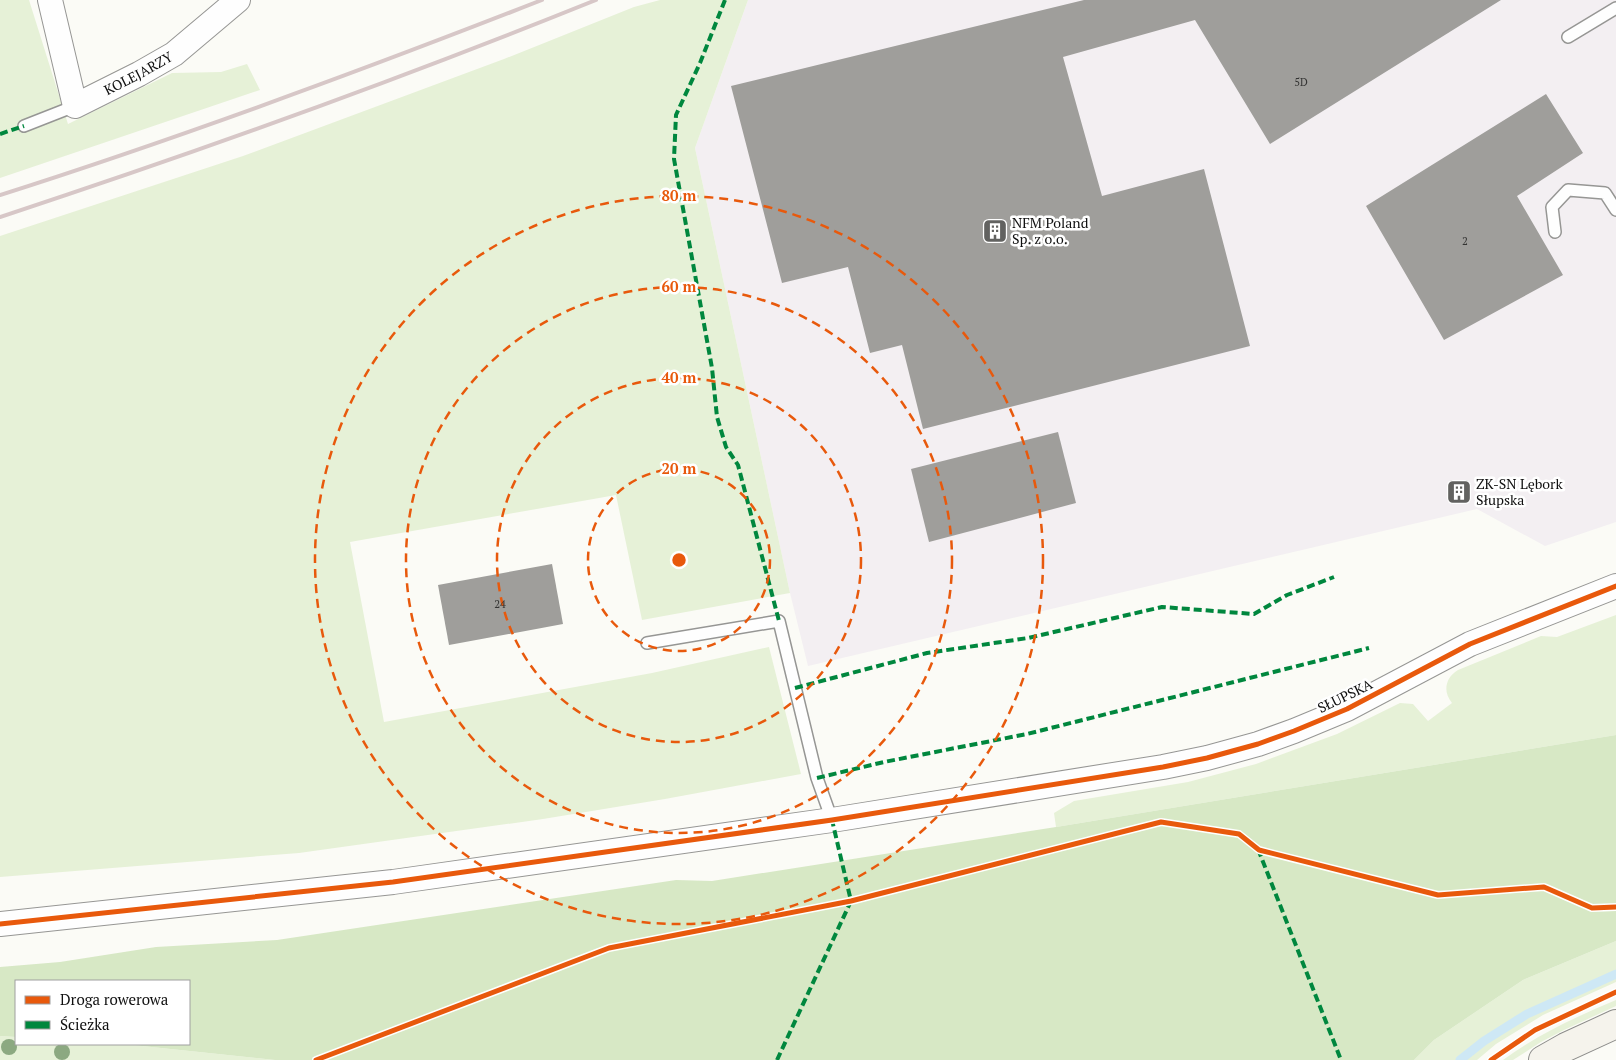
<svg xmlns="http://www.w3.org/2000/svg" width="1616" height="1060" font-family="'PT Serif',serif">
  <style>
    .industrial { fill: #f3eff2 }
    .green { fill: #e6f1d7 }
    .forest { fill: #d7e8c5 }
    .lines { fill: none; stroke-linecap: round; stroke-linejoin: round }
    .stream { stroke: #cee8f5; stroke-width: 9 }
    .building { fill: #9f9e9b }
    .service-casing { stroke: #969694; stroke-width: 14 }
    .minor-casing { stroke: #969694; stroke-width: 26 }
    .secondary-casing { stroke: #8c8c8a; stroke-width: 30 }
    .service { stroke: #fefefe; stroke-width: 11 }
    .minor { stroke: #fefefe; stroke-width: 24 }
    .secondary { stroke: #f5f3ec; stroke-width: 28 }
    .rail { stroke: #d7c7c7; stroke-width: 4 }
    .quiet { stroke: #00873e; stroke-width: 4; stroke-dasharray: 8 4; stroke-linecap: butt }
    .cycleway-casing { stroke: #fff; stroke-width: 8 }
    .cycleway { stroke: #e8590c; stroke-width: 5 }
    .tree { fill: #8ca981 }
    .ring { fill: none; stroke: #e8590c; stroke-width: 2.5; stroke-dasharray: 9 6 }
    .labels { text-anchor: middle; stroke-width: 5; stroke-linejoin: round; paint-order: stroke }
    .number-label { font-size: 11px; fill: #343433 }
    .street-label { font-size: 14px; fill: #101010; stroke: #fff }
    .poi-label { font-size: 14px; fill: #101010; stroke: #fff; text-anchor: start }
    .centre { fill: #e8590c; stroke: #fff; stroke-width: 2.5 }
    .ring-label { font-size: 15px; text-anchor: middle; font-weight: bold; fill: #e8590c; stroke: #fff; stroke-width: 5; stroke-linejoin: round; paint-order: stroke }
  </style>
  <rect width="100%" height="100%" fill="#fbfbf6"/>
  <path class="industrial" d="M748,0H1616V522L1545,546L1477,509L808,666L790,593L695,148Z"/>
  <g class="green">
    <path d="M0,0H29L68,124L172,73L221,72L247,64L260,90L0,178Z"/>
    <path d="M660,0H748L695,148L790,593L642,620L616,495L350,542L384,722L652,673L769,647L801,774L665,799L543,819L299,853L0,877V236L243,156L504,59L634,7Z"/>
    <path d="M1616,615V735L1056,827L1054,813L1074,801L1188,782L1256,764L1337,734L1400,703L1413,704L1428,721L1452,703C1442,691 1446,677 1458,670L1541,636L1557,637Z"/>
    <path d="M1616,941V982L1543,1015L1496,1044L1477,1060H1414L1434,1040L1523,980Z"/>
    <path d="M1616,1000V1006L1564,1030L1541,1042L1513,1060H1503C1538,1034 1576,1017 1616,1000Z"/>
    <path d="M0,1036L16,1037V1044H123L275,1060H0Z"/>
  </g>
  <path class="forest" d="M1616,735V941L1523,980L1434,1040L1414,1060H275L123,1044H189V981H16V1037L0,1036V967L60,962L156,947L277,940L676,880L712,881L1056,827Z"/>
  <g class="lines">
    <path class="stream" d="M1460,1060L1484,1041L1527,1014L1616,974"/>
  </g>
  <g class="building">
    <path d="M1084,0H1501L1270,144L1195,20L1063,57L1102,196L1204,169L1250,346L923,429L902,345L870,353L848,267L782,283L731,86Z"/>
    <path d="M1546,94L1583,153L1517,196L1563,275L1444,340L1366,206Z"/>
    <path d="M1058,432L1076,503L929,542L911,469Z"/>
    <path d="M1459,485L1465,494L1457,498L1452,489Z"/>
    <path d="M552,564L563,624L449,645L438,585Z"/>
  </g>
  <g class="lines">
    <defs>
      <g id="service">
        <path d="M1568,37L1616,8"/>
        <path d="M24,126L75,106"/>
        <path d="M1555,232L1552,207L1568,190L1605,193L1616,210"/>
        <path d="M647,643L779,621L817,778L832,820"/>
      </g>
      <g id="minor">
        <path id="s1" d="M50,0L75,106L139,74L174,54L238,0"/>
        <path d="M0,924L393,882L832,820L1163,767L1207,758L1258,744L1294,731L1347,709L1470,644L1616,586"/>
      </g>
      <path id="secondary" d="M1543,1060L1566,1047L1616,1024"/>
    </defs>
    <use href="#service" class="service-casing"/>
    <use href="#minor" class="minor-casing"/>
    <use href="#secondary" class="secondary-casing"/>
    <use href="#service" class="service"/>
    <use href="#minor" class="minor"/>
    <use href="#secondary" class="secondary"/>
    <g class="rail">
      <path d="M0,195C183,137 363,70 542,0"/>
      <path d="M0,217C201,151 400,79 596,0"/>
    </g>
    <g class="quiet">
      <path d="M725,0L700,63L676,115L674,159L712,368L717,417L726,447L738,465L779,621"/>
      <path d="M0,134L24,126"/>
      <path d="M795,688L927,653L1028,638L1162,607L1254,614L1287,595L1334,577"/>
      <path d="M817,778L884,762L1027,734L1369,648"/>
      <path d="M1258,849L1341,1060"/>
      <path d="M777,1060L851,901L832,820"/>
    </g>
    <defs>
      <g id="cycleway">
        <path d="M0,924L393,882L832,820L1163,767L1207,758L1258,744L1294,731L1347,709L1470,644L1616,586"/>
        <path d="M316,1060L609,948L851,901L1161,822L1239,834L1259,850L1438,895L1544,887L1592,908L1616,907"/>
        <path d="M1491,1060L1535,1030L1616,992"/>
      </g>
    </defs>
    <use href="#cycleway" class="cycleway-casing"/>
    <use href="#cycleway" class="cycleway"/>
  </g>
  <g class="tree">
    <circle cx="9" cy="1047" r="8"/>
    <circle cx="62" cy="1052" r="8"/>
  </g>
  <g class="ring">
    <circle cx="679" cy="560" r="91"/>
    <circle cx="679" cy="560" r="182"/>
    <circle cx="679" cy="560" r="273"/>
    <circle cx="679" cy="560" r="364"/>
  </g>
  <defs>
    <symbol id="building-square" viewBox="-11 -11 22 22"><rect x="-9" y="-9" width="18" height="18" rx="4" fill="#626260" stroke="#fff"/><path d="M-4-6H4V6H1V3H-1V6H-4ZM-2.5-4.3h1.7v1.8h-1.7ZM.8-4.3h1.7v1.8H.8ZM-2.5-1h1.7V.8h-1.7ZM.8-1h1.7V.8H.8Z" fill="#fff"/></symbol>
  </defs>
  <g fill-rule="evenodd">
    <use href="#building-square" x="981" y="217" width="28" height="28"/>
    <use href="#building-square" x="1445" y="478" width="28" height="28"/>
  </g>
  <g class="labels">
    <g class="number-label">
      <text x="1301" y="86">5D</text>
      <text x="1465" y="245">2</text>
      <text x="500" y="608">24</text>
    </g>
    <g class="street-label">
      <text dy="5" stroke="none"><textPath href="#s1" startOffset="180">KOLEJARZY</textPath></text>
      <text transform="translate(1345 696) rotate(-26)" y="5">SŁUPSKA</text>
    </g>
    <g class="poi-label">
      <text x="1012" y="228">NFM Poland<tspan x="1012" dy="16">Sp. z o.o.</tspan></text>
      <text x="1476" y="489">ZK-SN Lębork<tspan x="1476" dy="16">Słupska</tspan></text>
    </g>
  </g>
  <circle cx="679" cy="560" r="8" class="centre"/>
  <g class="ring-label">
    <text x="679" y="201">80 m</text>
    <text x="679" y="292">60 m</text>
    <text x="679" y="383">40 m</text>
    <text x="679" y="474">20 m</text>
  </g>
  <rect x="15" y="980" width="175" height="65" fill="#ffffff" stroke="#9f9f9f"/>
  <rect x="25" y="996" width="25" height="8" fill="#e8590c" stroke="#9f9f9f"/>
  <text x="60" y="1005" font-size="15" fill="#101010">Droga rowerowa</text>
  <rect x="25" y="1021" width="25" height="8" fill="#00873e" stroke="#9f9f9f"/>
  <text x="60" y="1030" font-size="15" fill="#101010">Ścieżka</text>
</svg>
